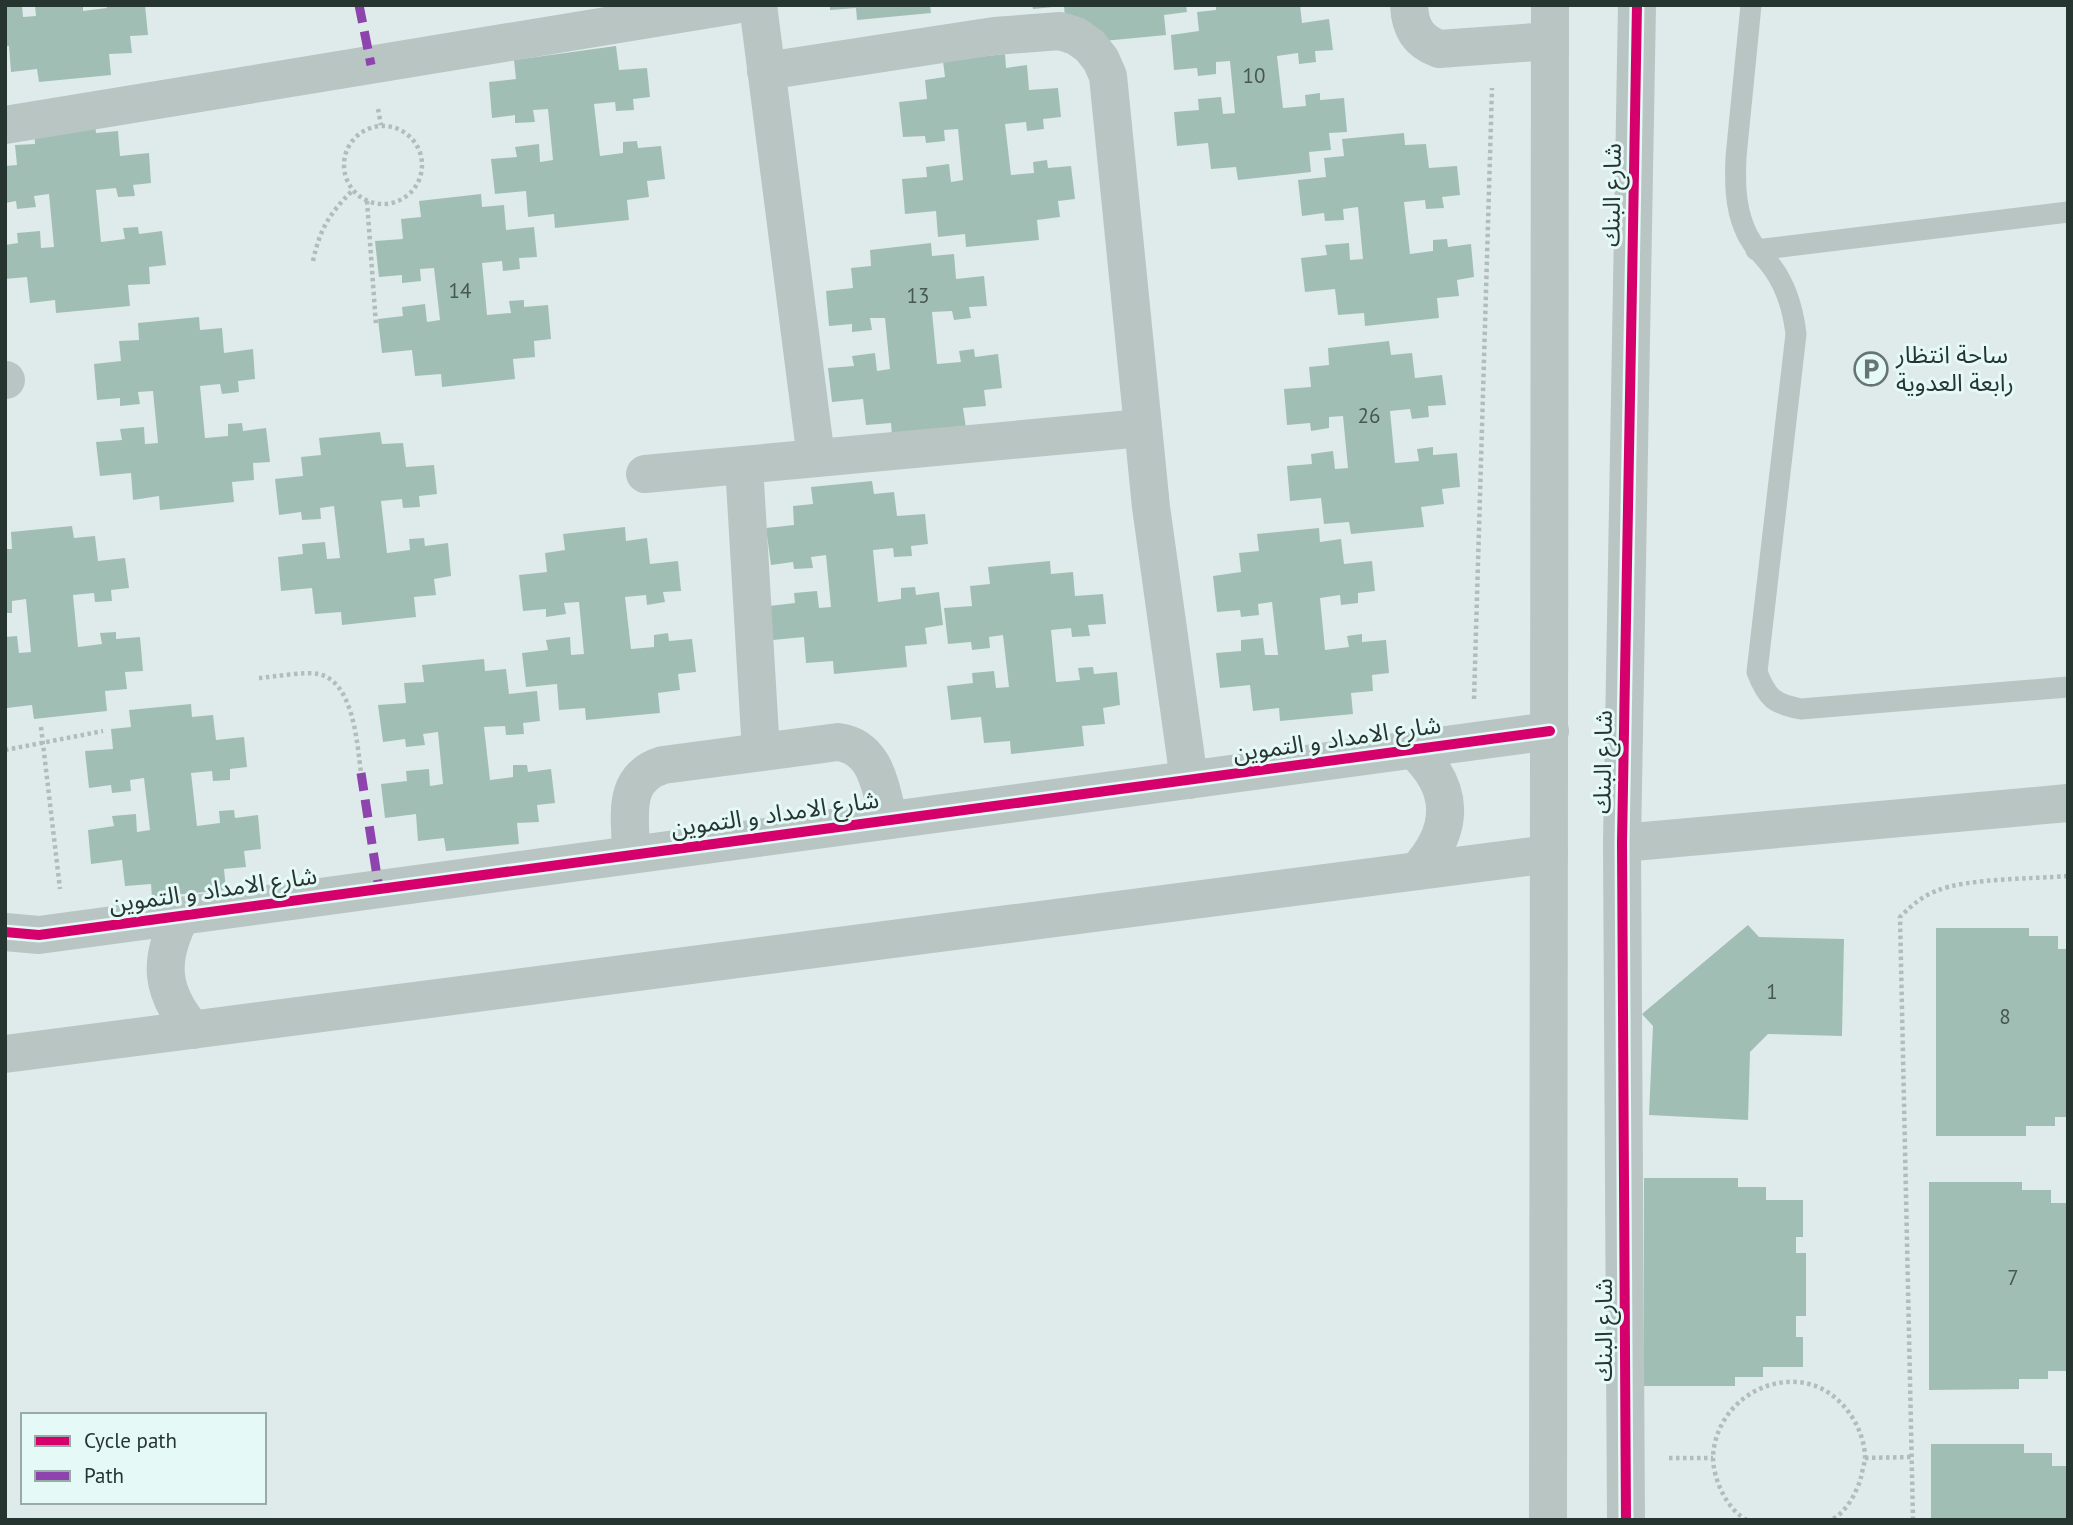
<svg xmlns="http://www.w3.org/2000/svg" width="2073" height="1525" font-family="'PT Sans','Noto Sans Arabic',sans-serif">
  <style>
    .building { fill: #a1beb5 }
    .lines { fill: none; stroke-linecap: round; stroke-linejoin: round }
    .path { stroke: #b1bdbb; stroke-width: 4.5; stroke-dasharray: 3.5 3.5; stroke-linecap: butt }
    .service { stroke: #b8c5c3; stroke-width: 21 }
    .minor { stroke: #b8c5c3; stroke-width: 38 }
    .tertiary { stroke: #b8c5c3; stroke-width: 38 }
    .quiet { stroke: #8e44ad; stroke-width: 9; stroke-dasharray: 18 9; stroke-linecap: butt }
    .cycleway-casing { stroke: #e5f9f7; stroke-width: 15 }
    .cycleway { stroke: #d6006c; stroke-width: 10 }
    .labels { text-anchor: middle; stroke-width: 6; stroke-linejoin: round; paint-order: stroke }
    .number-label { font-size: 21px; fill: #465751 }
    .street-label { font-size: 24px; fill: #273530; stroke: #e5f9f7 }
    .poi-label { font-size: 24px; fill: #273530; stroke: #e5f9f7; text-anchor: start }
  </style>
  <rect width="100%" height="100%" fill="#dfebea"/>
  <g class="building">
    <path d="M5,5H22L23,17L36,16L35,5H83V11L107,8L106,5H145L148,35L130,36L132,53L109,54L111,75L39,82L37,69L11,72L9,46H5Z"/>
    <path d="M830,5H930L931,13L857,20L856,8L830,10Z"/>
    <path d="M1032,5H1053V7L1033,9Z"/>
    <path d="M1064,5H1186L1187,12L1164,15L1166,35L1093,42L1066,32Z"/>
    <path d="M1216,5H1300L1302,23L1329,19L1333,50L1315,51L1316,62L1299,64L1298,53L1277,56L1283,108L1306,106L1305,95L1320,93V100L1344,98L1347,132L1329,133L1331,150L1309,152L1311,172L1238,180L1236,167L1211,169L1208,143L1177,146L1174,112L1199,110L1198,99L1221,97L1223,114L1235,113L1230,61L1216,62V74L1198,76L1197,68L1174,70L1171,35L1199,31L1197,12L1216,10Z"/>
    <path d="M616,46L619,70L647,68L650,97L633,99L634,110L616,111L615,102L594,104L600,156L623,153V142L637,141L638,148L661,146L665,179L647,181L649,197L627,200L629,220L555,228L554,214L528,217L526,191L495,194L491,159L517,157L515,147L539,144L540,162L553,160L548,109L533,110L535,122L515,123V115L492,118L489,82L516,79L514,60Z"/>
    <path d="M1005,54L1006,68L1027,65L1029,90L1058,88L1061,117L1043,119L1044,129L1027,131L1026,122L1005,124L1011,175L1034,173L1033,162L1047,160L1048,168L1071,166L1075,199L1058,201L1060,217L1037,220L1039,240L966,247L965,234L938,237L936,211L905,214L902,179L927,177L926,167L949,164L951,182L963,180L958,129L944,130L945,141L926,143L925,136L903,137L899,102L927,99L925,80L945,77L943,61Z"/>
    <path d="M95,121L96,133L118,131L120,156L149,153L151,183L133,185L135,196L118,197L116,188L96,190L101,242L125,239L123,228L138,227L139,234L162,231L166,265L149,267L150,284L128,285L130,306L56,313L55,300L30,303L27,277L5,279V245L18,243L17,233L40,231L41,248L54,247L49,194L34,196L36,207L17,209L16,201L5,203V166L17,165L15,145L35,144L34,127Z"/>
    <path d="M1404,133L1405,145L1426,144L1429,168L1457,166L1460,195L1442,197L1444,208L1426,209L1425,200L1404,202L1410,254L1433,251V240L1447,239L1448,247L1471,244L1474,277L1457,280L1459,296L1437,298L1439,318L1365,326L1364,313L1338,315L1335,289L1305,292L1301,258L1327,255L1325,245L1349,243L1350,260L1363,259L1358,207L1343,209L1344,220L1325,221L1324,213L1302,216L1298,180L1326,177L1324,158L1344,156L1342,139Z"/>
    <path d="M481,194L482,207L504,205L506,230L534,227L537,257L519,258L520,269L503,271L502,261L482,263L487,315L511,313L509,301L524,300V307L548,305L551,339L534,341L535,357L513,359L515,379L442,387L441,374L415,376L412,350L382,353L378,319L403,316L402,307L425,304L427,322L440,320L434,268L420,269L421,281L402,283V275L379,277L375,241L403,239L401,219L421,217L419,201Z"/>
    <path d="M931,243L932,256L954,254L956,279L984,276L987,306L969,307L971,318L954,320L952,311L932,312L937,364L961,362L959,351L974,349L975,357L998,354L1002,388L984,390L986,406L963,408L966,428L892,436L891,423L866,425L863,399L832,402L828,368L854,366L852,356L875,353L877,371L890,369L885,318H870L872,330L852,332V324L829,326L826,291L853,288L851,268L871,266L870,250Z"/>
    <path d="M199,317L200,330L222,328L224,353L253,349L255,379L238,381L239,392L222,394L220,384L200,386L205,438L228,436V424L242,423L243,431L266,428L270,462L253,463L254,480L232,482L234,502L160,510L159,496L133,500L131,473L100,476L96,442L122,440L120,429L144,427L145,444L158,443L153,391L138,392L140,404L120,406V398L97,400L94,364L121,361L119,341L139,340L138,323Z"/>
    <path d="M1389,341L1391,355L1412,353L1415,378L1442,375L1446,405L1428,406L1429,417L1412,419L1410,409L1390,411L1395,463L1419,461L1417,449L1433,447V455L1457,453L1460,487L1442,489L1444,504L1421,507L1424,527L1351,534L1349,522L1324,524L1321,498L1290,501L1287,466L1312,464L1311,454L1333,451L1335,469L1348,468L1343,416L1329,417V428L1311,431L1310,423L1287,425L1284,389L1311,387L1309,367L1329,365L1328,348Z"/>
    <path d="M380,432L382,444L403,443L406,467L434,465L437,494L419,496L420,507L403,508L402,499L381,501L387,553L410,550L409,539L424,538L425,546L448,543L451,576L434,579L436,595L414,597L416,617L342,625L341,612L315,614L312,588L281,591L278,557L303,554L302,544L325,542L327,559L340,558L334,506L320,508L321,519L302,520L301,512L279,515L275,479L303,476L301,457L321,455L319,438Z"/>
    <path d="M872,481L874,494L894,492L897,516L925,514L928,544L911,546L912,556L894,557L893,548L873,550L878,602L901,599V588L915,587L916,595L939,592L943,625L925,628L927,644L905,646L907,667L834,674L833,661L806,663L804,637L773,640L769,606L795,603L794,593L817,591L819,608L831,607L826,555L811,557L813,568L794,569L793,562L771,565L766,528L794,525L793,506L813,504L811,487Z"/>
    <path d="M72,526L74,538L95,536L98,561L125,558L129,588L111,590L112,601L95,602L94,593L73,595L78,647L102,644L100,633L116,632V639L140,637L143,671L125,672L127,689L105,691L107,711L34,719L32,705L7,708L5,637L17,636L19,653L31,652L26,599L12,601V613H5V549H12L11,532Z"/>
    <path d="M625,527L626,541L647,538L650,564L678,561L681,591L663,592L665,602L647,605L646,595L625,597L631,649L654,647V635L668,633L669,641L692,639L696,672L678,674L680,690L658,693L660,713L586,720L585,708L559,710L557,684L526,687L522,653L548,650L546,640L570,637L571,655L584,654L579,602L564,603L566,614L546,617V609L523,611L519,575L547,572L545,553L565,550L563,534Z"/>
    <path d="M1319,528L1320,542L1341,539L1344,564L1372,561L1375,591L1358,593V603L1341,605L1340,595L1320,598L1325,650L1349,647L1347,636L1362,634V642L1386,640L1389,673L1372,675L1373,691L1351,693L1353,714L1280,721L1279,708L1253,711L1250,685L1220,688L1216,653L1241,651V640L1263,638L1265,655H1278L1272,602L1258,604L1259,615L1241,617L1240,610L1217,612L1213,576L1241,572L1239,553L1259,551L1257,534Z"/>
    <path d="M1050,561L1051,574L1073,572L1075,596L1103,594L1106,624L1088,625L1090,636L1072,637L1071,628L1051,630L1056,682L1080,680L1078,668L1093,667L1094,674L1117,672L1120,705L1103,708L1105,724L1082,726L1084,746L1011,754L1010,741L984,743L981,717L951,720L947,686L973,683L972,673L994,671L996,688L1009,687L1003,635L989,637L990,648L972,650L971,642L948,644L944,608L972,606L970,586L990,584L988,567Z"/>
    <path d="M484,659L485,671L506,669L509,694L537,691L540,721L523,723L524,734L506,735L505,726L484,727L490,780L513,777V765H527L528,772L551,769L555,803L537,805L539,822L517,823L519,844L446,851L444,838L418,841L416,814L385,818L381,784L407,781L406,771L429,769L430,786L443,784L438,732L423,734L425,745L406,747L405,739L383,742L378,705L406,703L404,683L424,682L422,665Z"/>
    <path d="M191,704L192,717L213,715L216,740L244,737L247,767L230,769V780L213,781L212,771L191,773L197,826L220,823L219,811L234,810L235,818L258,815L261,849L244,851L246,867L224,869L226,890L152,897L151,884L125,886L122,860L91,864L88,830L114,826L112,816L136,814L137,832L150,830L144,778L130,780L131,791L112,793L111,785L89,788L85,751L113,749L111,729L131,727L129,710Z"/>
    <path d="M1748,925L1759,937L1844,939L1842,1036L1768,1034L1750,1052L1748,1120L1649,1115L1653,1026L1642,1014Z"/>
    <path d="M1936,928H2029V936H2058V949H2068V1117H2055V1126H2026V1136H1936Z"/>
    <path d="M1644,1178H1738V1187H1766V1200H1803V1237H1796V1253H1806V1316H1796V1337H1803V1367H1763V1377H1735V1386H1644Z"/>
    <path d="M1929,1182H2022V1190H2051V1203H2068V1371H2048V1379H2019V1389L1929,1390Z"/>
    <path d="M1931,1444H2024V1453H2052V1466H2068V1520H1931Z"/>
  </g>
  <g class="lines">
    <g class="path">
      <path d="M378,109L381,125"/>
      <circle cx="383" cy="165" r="39"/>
      <path d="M367,201L376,325"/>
      <path d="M313,261C320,229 329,214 352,191"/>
      <path d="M259,678C273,677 306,671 318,674C354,681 357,744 361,773"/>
      <path d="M1474,699L1492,88"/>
      <path d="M41,727L60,889"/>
      <path d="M5,750L103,731"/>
      <path d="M1669,1458H1713"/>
      <path d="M1865,1458L1911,1457"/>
      <path d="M1747,1520C1727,1510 1713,1479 1713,1457C1715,1410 1759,1375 1805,1383C1838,1389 1864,1424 1865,1457C1865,1463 1862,1471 1861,1477C1857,1492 1846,1513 1831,1520"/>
      <path d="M1913,1520L1900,917C1911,906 1921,897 1936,891C1967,878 2032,879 2068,876"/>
    </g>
    <g class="service">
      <path d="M1751,5L1736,157C1735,181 1735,205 1744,227C1750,244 1762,254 1772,267C1787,287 1793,309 1796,334L1757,672C1767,698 1774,704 1801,709L2068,687"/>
      <path d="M1756,250L2068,212"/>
    </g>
    <g class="minor">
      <path d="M758,5L816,458"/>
      <path d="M1409,5C1410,28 1418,41 1439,49L1550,41"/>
      <path d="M766,71L994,36L1060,31L1076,36L1090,46L1101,60L1108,76L1151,507L1189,780"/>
      <path d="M5,125L734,5"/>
      <path d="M5,380H6"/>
      <path d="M744,465L761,752"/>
      <path d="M645,474L1142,428"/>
      <path d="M1622,843L2068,803"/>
      <path d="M631,855C631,818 620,778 663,765L838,742C877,747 880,788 889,820"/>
    </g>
    <g class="tertiary">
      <path d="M1414,750C1455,788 1455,830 1417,871"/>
      <path d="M181,916C158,960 160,992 193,1030"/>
      <path d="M5,932L39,935L1550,731"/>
      <path d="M5,1054L1549,854"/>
      <path d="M1548,1520L1550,5"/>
      <path d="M1626,1520L1622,843L1637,5"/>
    </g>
    <g class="quiet">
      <path d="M359,5L371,65"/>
      <path d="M361,773L379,889"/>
    </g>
    <defs>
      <g id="cycleway">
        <path d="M5,932L39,935L1550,731"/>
        <path d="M1626,1520L1622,843L1637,5"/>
      </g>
    </defs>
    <use href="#cycleway" class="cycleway-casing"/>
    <use href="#cycleway" class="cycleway"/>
  </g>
  <defs>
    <symbol id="parking-ring" viewBox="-11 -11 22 22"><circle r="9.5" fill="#e5f9f7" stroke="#677571" stroke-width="1.5"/><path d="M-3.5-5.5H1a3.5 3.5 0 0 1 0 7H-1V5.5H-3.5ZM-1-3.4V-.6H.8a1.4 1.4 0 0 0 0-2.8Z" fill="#677571"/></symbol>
  </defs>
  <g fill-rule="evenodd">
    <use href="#parking-ring" x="1852" y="350" width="38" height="38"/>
  </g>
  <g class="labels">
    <g class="number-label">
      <text x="1254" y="83">10</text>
      <text x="460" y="298">14</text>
      <text x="918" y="303">13</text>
      <text x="1369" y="423">26</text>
      <text x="1772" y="999">1</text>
      <text x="2005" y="1024">8</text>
      <text x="2013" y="1285">7</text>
    </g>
    <g class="street-label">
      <text transform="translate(1612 195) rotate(-89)" y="8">شارع البنك</text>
      <text transform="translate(1337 739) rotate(-8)" y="8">شارع الامداد و التموين</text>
      <text transform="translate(1603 762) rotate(-89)" y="8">شارع البنك</text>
      <text transform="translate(775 814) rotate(-8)" y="8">شارع الامداد و التموين</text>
      <text transform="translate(213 890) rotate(-8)" y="8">شارع الامداد و التموين</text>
      <text transform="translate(1604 1330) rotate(-90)" y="8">شارع البنك</text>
    </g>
    <g class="poi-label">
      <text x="1896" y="363">ساحة انتظار<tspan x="1896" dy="28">رابعة العدوية</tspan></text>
    </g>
  </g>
  <rect width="2073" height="1525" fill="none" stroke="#273530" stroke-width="14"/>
  <rect x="21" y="1413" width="245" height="91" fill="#e5f9f7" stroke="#99aba7" stroke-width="2"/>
  <rect x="35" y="1436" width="35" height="10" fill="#d6006c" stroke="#99aba7" stroke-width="2"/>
  <text x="84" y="1448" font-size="21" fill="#273530">Cycle path</text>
  <rect x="35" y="1471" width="35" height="10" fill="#8e44ad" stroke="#99aba7" stroke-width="2"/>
  <text x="84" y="1483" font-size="21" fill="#273530">Path</text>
</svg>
